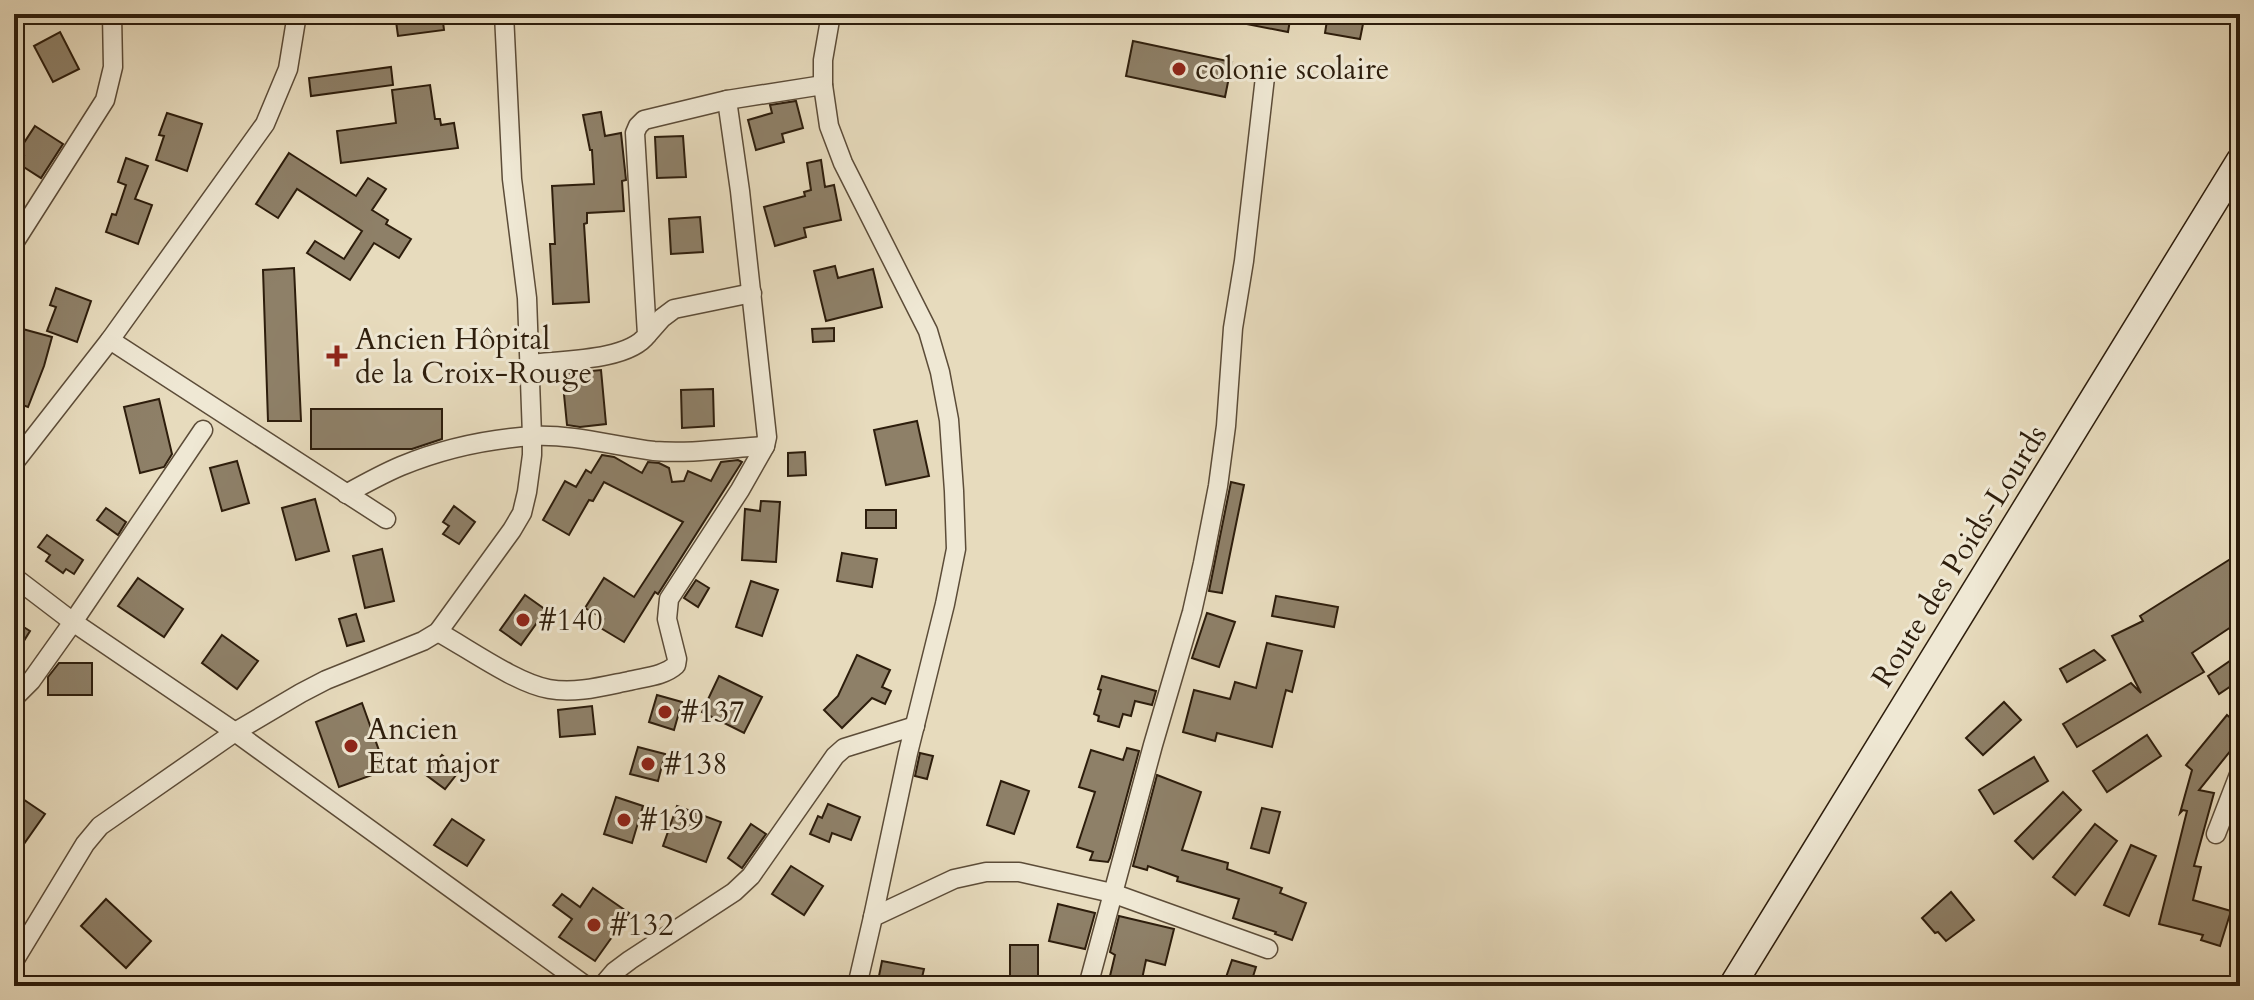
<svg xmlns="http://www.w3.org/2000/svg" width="2254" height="1000" font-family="Cardo,serif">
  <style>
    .building { fill: #8e8068; stroke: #2d1d0c; stroke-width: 2 }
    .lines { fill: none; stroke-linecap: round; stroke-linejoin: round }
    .street-casing { stroke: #5c4c38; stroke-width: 21 }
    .secondary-casing { stroke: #2d1d0c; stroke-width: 29 }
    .street { stroke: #efe8d4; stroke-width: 18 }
    .secondary { stroke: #efe8d4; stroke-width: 26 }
    .poi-dot { fill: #8f2418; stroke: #efe8d4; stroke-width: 3 }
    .labels { text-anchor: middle; stroke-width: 6; stroke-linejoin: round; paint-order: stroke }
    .poi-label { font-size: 30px; fill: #2d1d0c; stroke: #efe8d4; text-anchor: start }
    .street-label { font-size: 30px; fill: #2d1d0c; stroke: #efe8d4 }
  </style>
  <rect width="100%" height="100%" fill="#e7dbbd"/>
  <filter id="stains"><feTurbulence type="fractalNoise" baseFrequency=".0025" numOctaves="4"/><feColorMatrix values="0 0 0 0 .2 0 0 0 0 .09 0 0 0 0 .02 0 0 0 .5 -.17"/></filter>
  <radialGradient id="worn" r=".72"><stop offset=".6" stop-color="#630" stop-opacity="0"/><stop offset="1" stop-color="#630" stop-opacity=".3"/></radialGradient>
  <g class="building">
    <path d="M395,14H442L444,30L398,36Z"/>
    <path d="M1231,14H1291L1288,32L1231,21Z"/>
    <path d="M1328,14H1365L1360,39L1325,33Z"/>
    <path d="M60,32L79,69L53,82L34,46Z"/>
    <path d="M1133,41L1232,62L1225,97L1126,76Z"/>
    <path d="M391,67L393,85L311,96L309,78Z"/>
    <path d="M430,85L435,119H440L441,125L454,123L458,148L341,163L337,131L396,123L392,90Z"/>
    <path d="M796,101L803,128L782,134L784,142L756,150L748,120L772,113L770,105Z"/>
    <path d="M601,112L605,136L621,133L626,180L622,181L624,211L587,213V223L584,224L589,302L553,304L550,244H555L552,186L594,184L592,150H590L583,115Z"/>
    <path d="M167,113L202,124L187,171L156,160L164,136L159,135Z"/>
    <path d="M35,126L63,144L41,178L19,164L24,156L18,152Z"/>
    <path d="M683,136L686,177L657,178L655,137Z"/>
    <path d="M289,153L356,196L368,178L386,189L372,210L388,220L386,224L411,239L399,258L374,243L350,280L307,253L315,241L344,259L362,231L297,189L278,218L256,204Z"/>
    <path d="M126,158L148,166L135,199L152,205L138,244L106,232L112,214L116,215L126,185L118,182Z"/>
    <path d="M821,160L825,187L834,185L841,220L804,228L806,237L775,246L764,207L805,196L804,192L811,190L807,163Z"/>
    <path d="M700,217L703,252L671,254L669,219Z"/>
    <path d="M835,266L838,278L873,269L882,307L826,321L814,271Z"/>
    <path d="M294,268L301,421H268L263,270Z"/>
    <path d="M56,288L91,301L77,342L47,331L56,307L50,305Z"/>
    <path d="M19,328L52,337L44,366L28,407L14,402V373L19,360L14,358V345Z"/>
    <path d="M834,328V341L813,342L812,329Z"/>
    <path d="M601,370L606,424L580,427L567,425L562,374Z"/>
    <path d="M713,389L714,426L682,428L681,390Z"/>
    <path d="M159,399L172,454L164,467L140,473L124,407Z"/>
    <path d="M311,409H442V439L412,449H311Z"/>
    <path d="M917,421L929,476L886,485L874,430Z"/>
    <path d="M805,452L806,475L788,476V453Z"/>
    <path d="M602,455L614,457L642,473L648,462L659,463L669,468L672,482L684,481L688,471L711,481L721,462L738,460L742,462L658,594L655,592L624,642L599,627L604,619L585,608L604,578L634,597L683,522L604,482L593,501L589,500L569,535L543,520L565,481L576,487L586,470L591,473Z"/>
    <path d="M237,461L249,503L222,511L210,468Z"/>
    <path d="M1231,482L1244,485L1222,593L1209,591Z"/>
    <path d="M315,499L329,551L296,560L282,508Z"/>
    <path d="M761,501L780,502L776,562L742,560L745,509L760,511Z"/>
    <path d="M454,506L475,522L459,544L443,534L449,526L443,522Z"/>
    <path d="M106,508L126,522L118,535L97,520Z"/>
    <rect x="866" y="510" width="30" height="18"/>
    <path d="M47,535L83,560L74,574L66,569L63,573L46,561L50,555L38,547Z"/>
    <path d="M382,549L394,601L365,608L353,556Z"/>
    <path d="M842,553L877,559L872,587L837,581Z"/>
    <path d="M2240,553V621L2192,653L2204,672L2077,747L2063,724L2131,683L2141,693L2112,636L2143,621L2140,616Z"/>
    <path d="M138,578L183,609L164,637L118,606Z"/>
    <path d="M696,580L709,588L698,607L684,598Z"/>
    <path d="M751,581L778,590L762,636L736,627Z"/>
    <path d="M525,595L546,610L521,645L500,630Z"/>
    <path d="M1276,596L1338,607L1334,627L1272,616Z"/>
    <path d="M1207,613L1235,622L1219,667L1192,658Z"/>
    <path d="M356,614L364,641L347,646L339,619Z"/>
    <path d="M14,621L30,631L14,657Z"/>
    <path d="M222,635L258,661L237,689L202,663Z"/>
    <path d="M1267,643L1302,651L1292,692L1286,690L1272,747L1217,733L1215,741L1183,732L1194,690L1230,699L1235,682L1256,688Z"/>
    <path d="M2094,650L2105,660L2067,682L2060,669Z"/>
    <path d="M2240,654V680L2219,694L2208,676Z"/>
    <path d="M857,655L890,670L882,687L891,691L885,704L872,698L842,728L824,710L838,696Z"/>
    <path d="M59,663H92V695H48V677Z"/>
    <path d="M719,676L762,697L744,733L702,712Z"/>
    <path d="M1102,676L1156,691L1152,705L1135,701L1131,716L1123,714L1119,727L1098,721L1099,716L1094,714L1101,690L1098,689Z"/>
    <path d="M657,695L682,702L674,730L649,722Z"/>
    <path d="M2004,702L2021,720L1983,755L1966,738Z"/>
    <path d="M362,703L386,770L339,787L316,722Z"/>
    <path d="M592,706L595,734L560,737L558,710Z"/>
    <path d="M2227,715L2240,726V739L2199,790L2214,793L2194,866L2201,867L2193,900L2231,911L2220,946L2201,940L2203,935L2159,924L2187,811L2183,810L2180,813L2192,770L2186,765Z"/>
    <path d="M2147,735L2161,756L2107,792L2093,771Z"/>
    <path d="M638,747L665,754L658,781L630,774Z"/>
    <path d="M1127,748L1139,751L1110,858L1108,862L1090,860L1093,852L1077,847L1095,792L1079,787L1091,750L1123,760Z"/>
    <path d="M920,753L933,756L927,779L915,776Z"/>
    <path d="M442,755L460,770L445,789L426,775Z"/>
    <path d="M2034,757L2048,781L1994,814L1979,790Z"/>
    <path d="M1157,775L1201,792L1182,850L1228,863L1227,869L1282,888L1280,893L1306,903L1292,940L1275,934L1276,932L1233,918L1239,899L1177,881L1178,877L1148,866L1147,870L1133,866Z"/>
    <path d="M1001,781L1029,791L1014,834L987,825Z"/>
    <path d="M2063,792L2081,810L2033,859L2015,841Z"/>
    <path d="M14,793L45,814L14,858Z"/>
    <path d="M616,797L643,806L632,843L604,834Z"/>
    <path d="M828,804L860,817L851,840L832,833L829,842L810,834L818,816L822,818Z"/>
    <path d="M677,806L721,822L706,862L663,846Z"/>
    <path d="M1262,808L1280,812L1269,853L1251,848Z"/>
    <path d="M452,819L484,840L467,866L434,845Z"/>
    <path d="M751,824L766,834L742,868L728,858Z"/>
    <path d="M2095,824L2117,841L2075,895L2053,877Z"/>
    <path d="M2131,845L2156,856L2129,916L2104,905Z"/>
    <path d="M791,866L823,886L804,915L772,894Z"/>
    <path d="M593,888L629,913L595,961L559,937L572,919L553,905L562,894L580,907Z"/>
    <path d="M1951,892L1974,920L1946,941L1938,932L1935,933L1922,918Z"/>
    <path d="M106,899L151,941L126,968L81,926Z"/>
    <path d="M1058,904L1095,913L1085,949L1049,941Z"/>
    <path d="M1119,916L1174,929L1165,965L1146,960L1141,984L1110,976L1115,955L1110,952Z"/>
    <rect x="1010" y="945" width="28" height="41"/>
    <path d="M1232,960L1256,967L1250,986H1223Z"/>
    <path d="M882,961L924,969L920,986H877Z"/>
  </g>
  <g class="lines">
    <defs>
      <g id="street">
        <path d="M831,14L823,60V85L829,126L843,163L928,331L940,372L949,420L954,491L956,549L945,604L908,753L873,917"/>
        <path d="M14,243L105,100L113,67L112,14"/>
        <path d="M647,335L662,318L674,309L752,293"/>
        <path d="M110,340L386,519"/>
        <path d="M530,364C561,360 628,361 647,335L635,133L638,126L644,120L727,100L823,85"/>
        <path d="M14,463L110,340L265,124L288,69L297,14"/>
        <path d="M346,494C364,484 382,474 401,466C442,449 488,439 533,436C573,434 614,446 654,451C691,454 729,448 765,446"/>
        <path d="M14,577L73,622L235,732L586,986"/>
        <path d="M438,632C469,649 516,683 549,689C575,694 604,686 629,681C645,677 664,676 676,665L677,659L667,619L669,599L740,490L765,446L767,437L740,191L727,100"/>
        <path d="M14,698L31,681L73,622L203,430"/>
        <path d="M2216,834L2240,772"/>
        <path d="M14,961L85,844L100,826L235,732L301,693L326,680L423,641L438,632L512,530L522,513L527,492L532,455V436L527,298L512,179L504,14"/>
        <path d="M602,986L614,972L630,960L734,892L751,876L835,756L844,748L915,726"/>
        <path d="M857,986L873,917L954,879L986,872H1019L1112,893L1268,949"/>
        <path d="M1088,986L1153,745L1192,612L1203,563L1218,486L1226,426L1233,328L1244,261L1265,77"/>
      </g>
      <path id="secondary" d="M1732,986L2240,160"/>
    </defs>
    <use href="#street" class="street-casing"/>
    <use href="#secondary" class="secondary-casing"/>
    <use href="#street" class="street"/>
    <use href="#secondary" class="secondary"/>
  </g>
  <g class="poi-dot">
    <circle cx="1179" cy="69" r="8"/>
    <path d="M333 344h8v8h8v8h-8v8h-8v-8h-8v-8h8z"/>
    <circle cx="523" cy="620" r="8"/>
    <circle cx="665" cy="712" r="8"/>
    <circle cx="351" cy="746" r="8"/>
    <circle cx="648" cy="764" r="8"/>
    <circle cx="624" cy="820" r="8"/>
    <circle cx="594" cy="925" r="8"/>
  </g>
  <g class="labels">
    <g class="poi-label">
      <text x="1195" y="79">colonie scolaire</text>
      <text x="355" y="349">Ancien Hôpital<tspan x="355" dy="34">de la Croix-Rouge</tspan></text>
      <text x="539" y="630">#140</text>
      <text x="681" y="722">#137</text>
      <text x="367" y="739">Ancien<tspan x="367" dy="34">Etat major</tspan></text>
      <text x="664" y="774">#138</text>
      <text x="640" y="830">#139</text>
      <text x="610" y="935">#132</text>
    </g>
    <g class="street-label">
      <text transform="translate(1959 556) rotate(-58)" y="10">Route des Poids-Lourds</text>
    </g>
  </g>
  <rect width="2254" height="1000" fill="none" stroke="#e7dbbd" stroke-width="48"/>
  <rect x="16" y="16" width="2222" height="968" fill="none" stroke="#2d1d0c" stroke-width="4"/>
  <rect x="24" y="24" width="2206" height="952" fill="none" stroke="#2d1d0c" stroke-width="2"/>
  <rect width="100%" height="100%" filter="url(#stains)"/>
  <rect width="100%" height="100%" fill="url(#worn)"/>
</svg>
